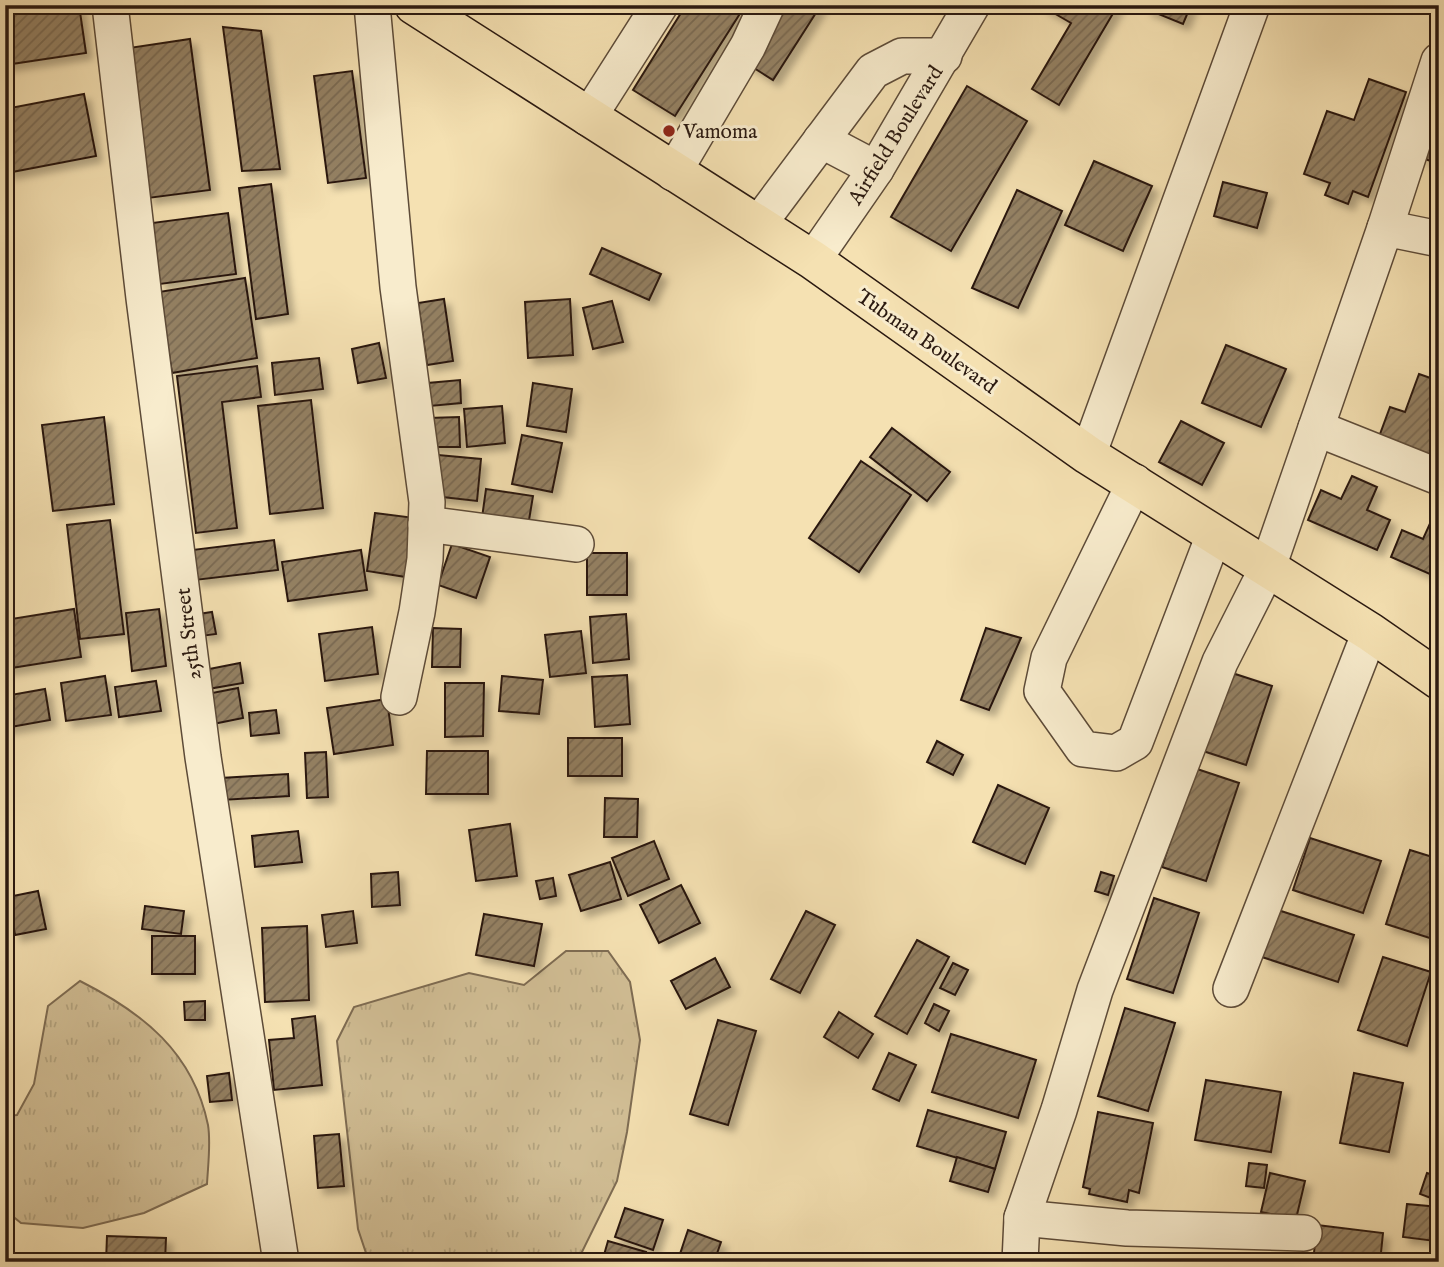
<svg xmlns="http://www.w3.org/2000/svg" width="1444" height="1267" font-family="'IM FELL English',serif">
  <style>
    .grass { fill: url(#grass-tufts); stroke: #7e6c53; stroke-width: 2 }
    .building { fill: url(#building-hatch); stroke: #2a1910; stroke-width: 2; filter: url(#shadow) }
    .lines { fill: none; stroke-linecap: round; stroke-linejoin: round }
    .minor-casing { stroke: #5d4b38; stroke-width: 38 }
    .highway-casing { stroke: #2a1910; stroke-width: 41 }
    .minor { stroke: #f8eccd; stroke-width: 35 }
    .highway { stroke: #f5e1b2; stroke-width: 38 }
    .poi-dot { fill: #8f2418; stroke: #f8eccd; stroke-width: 2.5 }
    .labels { text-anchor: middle; stroke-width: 6; stroke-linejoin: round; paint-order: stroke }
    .poi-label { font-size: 21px; fill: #2a1910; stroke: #f8eccd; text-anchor: start }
    .street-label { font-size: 21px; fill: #2a1910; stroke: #f8eccd }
  </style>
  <defs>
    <pattern id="grass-tufts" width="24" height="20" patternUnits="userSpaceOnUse" patternTransform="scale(1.75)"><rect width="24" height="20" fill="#d2bf96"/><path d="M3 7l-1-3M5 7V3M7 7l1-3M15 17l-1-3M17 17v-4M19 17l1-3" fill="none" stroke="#b4a480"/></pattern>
    <pattern id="building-hatch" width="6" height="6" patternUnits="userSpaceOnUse" patternTransform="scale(1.75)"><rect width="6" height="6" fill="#948164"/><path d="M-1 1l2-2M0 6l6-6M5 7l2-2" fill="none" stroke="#796951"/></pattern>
    <filter id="shadow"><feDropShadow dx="6" dy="6" stdDeviation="3.5" flood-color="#0004"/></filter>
  </defs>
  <rect width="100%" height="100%" fill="#f5e1b2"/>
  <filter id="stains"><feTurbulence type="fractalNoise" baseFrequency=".00286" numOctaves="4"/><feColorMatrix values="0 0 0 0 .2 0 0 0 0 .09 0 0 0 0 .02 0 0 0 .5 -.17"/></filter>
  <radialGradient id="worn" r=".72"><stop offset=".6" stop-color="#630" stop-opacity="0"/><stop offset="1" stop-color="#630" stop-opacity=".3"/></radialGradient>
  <g class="grass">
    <path d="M566,951H608L630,982L640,1040L627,1132L617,1181L577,1262H369L358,1229L337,1041L354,1007L469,973L524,985Z"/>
    <path d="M80,981C143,1013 193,1052 208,1125C211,1143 208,1165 207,1184L144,1213L83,1228L21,1223L5,1210V1116L17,1115L34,1084L48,1006Z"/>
  </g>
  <g class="building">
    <path d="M62,5H79L86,53L5,65V13Z"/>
    <path d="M686,5H730L741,12L675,116L633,90Z"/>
    <path d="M784,5H821L773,80L746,63Z"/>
    <path d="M1040,5H1118L1059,105L1032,89L1071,23Z"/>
    <path d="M1147,5H1191L1183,24L1146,9Z"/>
    <path d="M223,27L261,31L280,169L242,171Z"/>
    <path d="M190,39L210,190L148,198L129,48Z"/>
    <path d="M352,71L366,178L328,183L314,76Z"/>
    <path d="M1369,79L1406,92L1368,197L1353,191L1348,204L1325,195L1330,183L1304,174L1327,111L1354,120Z"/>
    <path d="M967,86L1027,121L951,251L891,217Z"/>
    <path d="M84,94L96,156L7,173L5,109Z"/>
    <path d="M1435,119L1439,121V164L1422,158Z"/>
    <path d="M1094,161L1152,186L1123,251L1065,225Z"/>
    <path d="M1223,182L1267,193L1257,228L1214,216Z"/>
    <path d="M271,184L288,314L256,319L239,188Z"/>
    <path d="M1017,190L1062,211L1018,308L972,288Z"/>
    <path d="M228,213L236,274L160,284L152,223Z"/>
    <path d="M602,248L661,274L649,300L590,274Z"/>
    <path d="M245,278L257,358L172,373L159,292Z"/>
    <path d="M444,299L453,361L427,365L418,303Z"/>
    <path d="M570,299L573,355L528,358L525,302Z"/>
    <path d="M612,301L623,342L593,349L583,308Z"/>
    <path d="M379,343L386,378L358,383L352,349Z"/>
    <path d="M1226,345L1286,369L1261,427L1202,403Z"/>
    <path d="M319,358L323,389L275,395L272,363Z"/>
    <path d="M257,366L261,397L222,402L237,528L196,533L177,376Z"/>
    <path d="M1419,374L1439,381V467L1376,445L1390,407L1405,412Z"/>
    <path d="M460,380L461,403L430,406L428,383Z"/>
    <path d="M533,383L572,389L566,432L527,426Z"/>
    <path d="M311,400L323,508L270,514L258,406Z"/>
    <path d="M502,406L505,443L467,447L464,409Z"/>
    <path d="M104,417L114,504L53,511L42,425Z"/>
    <path d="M459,417L460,447H429L428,418Z"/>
    <path d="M1181,421L1224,443L1202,485L1159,462Z"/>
    <path d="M892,428L950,472L927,501L870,457Z"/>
    <path d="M522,435L562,443L552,492L512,484Z"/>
    <path d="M438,455L481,459L477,501L434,496Z"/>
    <path d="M861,461L911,495L859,572L809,538Z"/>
    <path d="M1352,476L1377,487L1367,510L1390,520L1377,550L1308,520L1321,490L1341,499Z"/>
    <path d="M486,489L533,496L527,532L481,525Z"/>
    <path d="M1437,508L1439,509V578L1391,557L1402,530L1423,539Z"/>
    <path d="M375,513L415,518L406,577L367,571Z"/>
    <path d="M110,520L124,634L80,639L67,525Z"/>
    <path d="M274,540L278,570L195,580L192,550Z"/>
    <path d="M452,544L490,557L476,598L438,585Z"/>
    <path d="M361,550L367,590L288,601L282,562Z"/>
    <rect x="587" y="553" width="40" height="42"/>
    <path d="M74,609L81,657L5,669V620Z"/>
    <path d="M159,609L166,666L132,671L126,613Z"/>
    <path d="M212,612L216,634L201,636L198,614Z"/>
    <path d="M626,614L629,659L593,663L590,617Z"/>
    <path d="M372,627L378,674L325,681L319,634Z"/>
    <path d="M433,628L461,629L460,667H432Z"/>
    <path d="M986,628L1021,638L989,710L961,700Z"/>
    <path d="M581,631L586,673L550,677L545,635Z"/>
    <path d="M240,663L243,683L208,689L204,670Z"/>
    <path d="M1226,671L1272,686L1246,765L1200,750Z"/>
    <path d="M627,675L630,724L595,727L592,677Z"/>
    <path d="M105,676L111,715L66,721L61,683Z"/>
    <path d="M502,676L543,680L539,714L499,711Z"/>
    <path d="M156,681L161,711L119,717L115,687Z"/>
    <path d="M445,683H484L483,736L445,737Z"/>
    <path d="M238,688L243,718L213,724L207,694Z"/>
    <path d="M45,689L50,720L5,728V696Z"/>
    <path d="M387,699L393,745L334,754L327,708Z"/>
    <path d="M276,710L279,733L251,736L249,713Z"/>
    <rect x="568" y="738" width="54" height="38"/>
    <path d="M937,741L963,755L953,775L927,762Z"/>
    <path d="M427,751H488V794H426Z"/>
    <path d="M326,752L328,797L307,798L305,753Z"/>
    <path d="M1194,768L1239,783L1206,881L1162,867Z"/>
    <path d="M288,774L289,796L222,800L221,778Z"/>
    <path d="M998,785L1049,808L1025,864L973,842Z"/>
    <path d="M605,798L638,799L637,837H604Z"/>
    <path d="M510,824L517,876L476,881L469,830Z"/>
    <path d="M298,831L302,862L255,867L252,836Z"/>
    <path d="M1310,838L1381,861L1363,913L1293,890Z"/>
    <path d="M654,841L669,879L628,896L612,858Z"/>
    <path d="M1410,850L1439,859V931L1436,940L1386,924Z"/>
    <path d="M610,862L621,899L581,911L569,875Z"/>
    <path d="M398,872L400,905L372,907L371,874Z"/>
    <path d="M1101,872L1114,876L1108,895L1095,891Z"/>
    <path d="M553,878L556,896L540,899L536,881Z"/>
    <path d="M681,885L700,923L659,943L640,905Z"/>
    <path d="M38,891L46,929L15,935L8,897Z"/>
    <path d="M1154,898L1199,913L1173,993L1127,979Z"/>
    <path d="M145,906L184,911L181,934L142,929Z"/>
    <path d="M1278,910L1354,935L1338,982L1262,957Z"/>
    <path d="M353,911L357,943L326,947L322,915Z"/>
    <path d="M806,911L835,925L800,993L771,979Z"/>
    <path d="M484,914L542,924L534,966L476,955Z"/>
    <path d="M307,926L309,1000L265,1002L262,928Z"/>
    <rect x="152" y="936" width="43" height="38"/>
    <path d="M917,940L949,957L907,1034L875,1016Z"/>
    <path d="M1383,957L1431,972L1407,1046L1358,1030Z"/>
    <path d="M715,958L730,987L686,1009L671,981Z"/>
    <path d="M953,963L968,970L955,995L940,988Z"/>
    <path d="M205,1001V1020H185L184,1002Z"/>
    <path d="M934,1004L949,1011L939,1031L925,1023Z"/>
    <path d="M1125,1008L1175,1023L1148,1111L1098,1096Z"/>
    <path d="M839,1012L873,1034L858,1058L824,1037Z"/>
    <path d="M315,1016L322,1085L274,1090L269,1040L294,1038L292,1019Z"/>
    <path d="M718,1020L756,1031L728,1125L690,1114Z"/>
    <path d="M951,1034L1036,1060L1018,1118L932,1092Z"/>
    <path d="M889,1053L916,1065L899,1101L873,1089Z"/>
    <path d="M229,1073L232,1100L210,1102L207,1076Z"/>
    <path d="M1354,1073L1403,1083L1389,1152L1340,1143Z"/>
    <path d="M1206,1080L1281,1092L1271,1152L1195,1140Z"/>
    <path d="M928,1110L1006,1132L995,1169L917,1146Z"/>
    <path d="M1098,1112L1153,1123L1139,1193L1129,1190L1127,1202L1089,1194L1090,1189L1083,1187Z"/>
    <path d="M339,1134L344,1186L318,1188L314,1136Z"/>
    <path d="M957,1157L995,1169L988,1192L950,1181Z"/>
    <path d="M1249,1163L1267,1165L1264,1188L1246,1186Z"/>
    <path d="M1270,1173L1305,1181L1296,1219L1261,1212Z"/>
    <path d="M1427,1173L1439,1177V1201L1420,1194Z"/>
    <path d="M1407,1204L1439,1207L1435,1241L1403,1237Z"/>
    <path d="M625,1208L663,1220L653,1250L615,1237Z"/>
    <path d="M1317,1225L1383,1233L1380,1262H1313Z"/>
    <path d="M688,1230L721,1242L714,1262H693L679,1257Z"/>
    <path d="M107,1236L166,1238L165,1262H106Z"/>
    <path d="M608,1241L646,1252L643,1262H602Z"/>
    <path d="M1194,1253V1262H1165V1256Z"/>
  </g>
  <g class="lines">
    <defs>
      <g id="minor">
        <path d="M110,5L144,298L203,757L281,1262"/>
        <path d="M372,5L398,287L427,502L425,559L417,612L399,697"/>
        <path d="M588,118L660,5"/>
        <path d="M821,140L876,169"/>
        <path d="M673,173L748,46L767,5"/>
        <path d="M757,226L873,71L902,56H944"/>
        <path d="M1385,228L1439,61"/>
        <path d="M813,260L876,169L972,5"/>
        <path d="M1316,428L1439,477"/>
        <path d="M1088,455L1252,5"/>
        <path d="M1135,482L1049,658L1042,691L1083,749L1116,753L1135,742L1214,535"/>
        <path d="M426,524L576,544"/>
        <path d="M1231,989L1370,632"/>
        <path d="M1022,1218L1127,1228L1304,1233"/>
        <path d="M1020,1262L1022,1218L1059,1110L1095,990L1220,662L1268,567L1385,228L1439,239"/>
      </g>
      <path id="highway" d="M414,5L813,260L1088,455L1370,632L1439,680"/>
    </defs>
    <use href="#minor" class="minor-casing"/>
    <use href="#highway" class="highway-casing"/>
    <use href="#minor" class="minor"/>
    <use href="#highway" class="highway"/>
  </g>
  <circle class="poi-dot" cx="669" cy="131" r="7"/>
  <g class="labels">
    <g class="poi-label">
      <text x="683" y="138">Vamoma</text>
    </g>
    <g class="street-label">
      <text transform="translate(895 135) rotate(-58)" y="7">Airfield Boulevard</text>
      <text transform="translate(927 341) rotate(35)" y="7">Tubman Boulevard</text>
      <text transform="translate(188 634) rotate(-97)" y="7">25th Street</text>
    </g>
  </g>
  <rect width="1444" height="1267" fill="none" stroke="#f5e1b2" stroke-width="28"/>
  <rect x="7" y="7" width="1430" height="1253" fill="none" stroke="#2a1910" stroke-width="3.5"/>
  <rect x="14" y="14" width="1416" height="1239" fill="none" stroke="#2a1910" stroke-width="2"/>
  <rect width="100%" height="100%" filter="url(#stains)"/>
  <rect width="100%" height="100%" fill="url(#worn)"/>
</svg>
